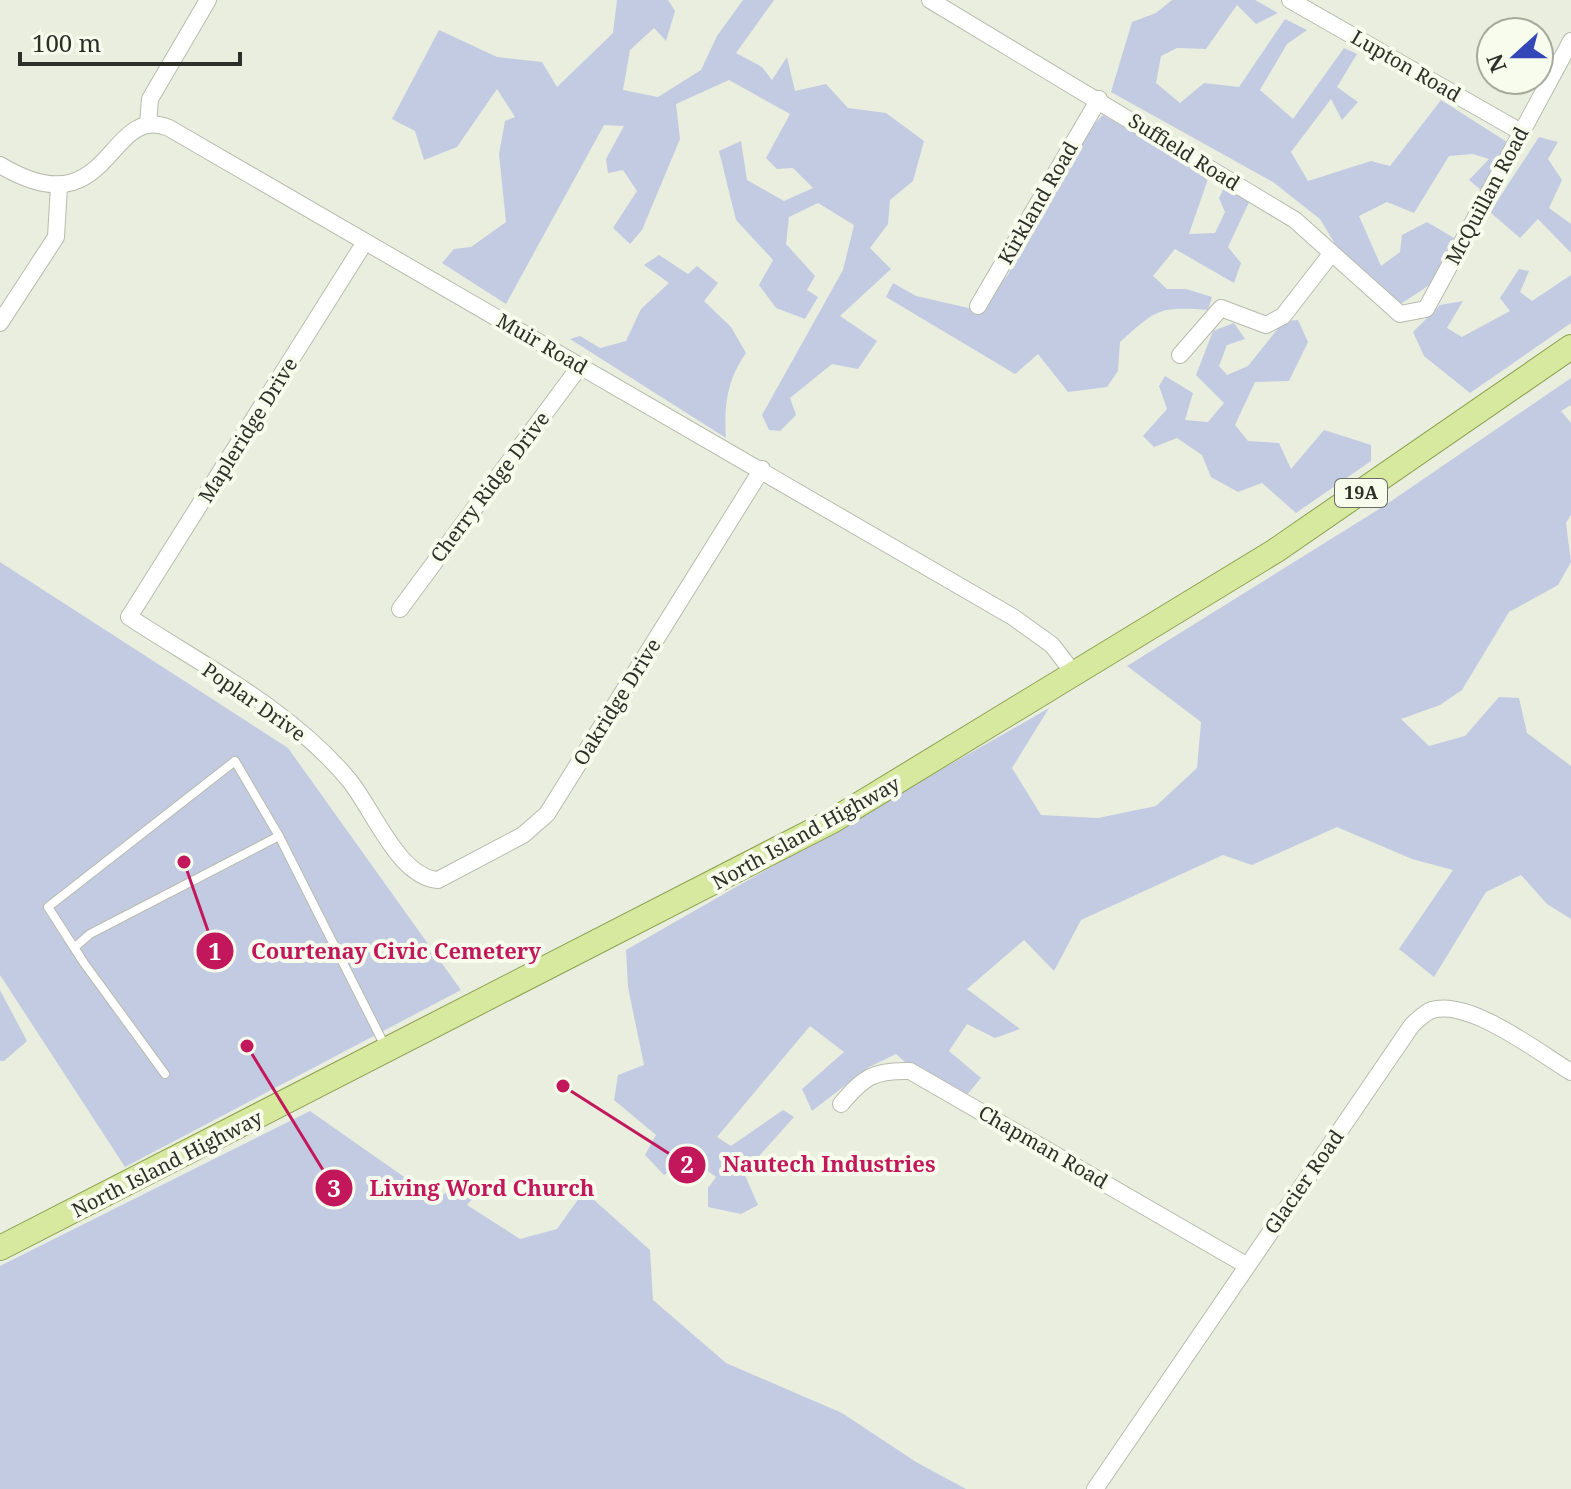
<svg xmlns="http://www.w3.org/2000/svg" width="1571" height="1489" font-family="'Noto Serif',serif">
  <style>
    .green { fill: #c3cbe2 }
    .lines { fill: none; stroke-linecap: round; stroke-linejoin: round }
    .lane-casing { stroke: #b7bcad; stroke-width: 10 }
    .street-casing { stroke: #b7bcad; stroke-width: 18 }
    .primary-casing { stroke: #8b9e4c; stroke-width: 26 }
    .lane { stroke: #fff; stroke-width: 8 }
    .street { stroke: #fff; stroke-width: 16 }
    .primary { stroke: #d7e99f; stroke-width: 24 }
    .labels { text-anchor: middle; stroke-width: 8; stroke-linejoin: round; paint-order: stroke }
    .shield { fill: #f7fcec; stroke: #6a6c64; stroke-width: 2 }
    .shield-label { font-size: 18px; font-weight: bold; fill: #2d2f29 }
    .street-label { font-size: 20px; fill: #2d2f29; stroke: #f7fcec }
    .leader { fill: none; stroke: #c2185b; stroke-width: 3 }
    .callout-dot { fill: #c2185b; stroke: #f7fcec; stroke-width: 3 }
    .mark-label { font-size: 24px; text-anchor: middle; font-weight: bold; fill: #fff }
    .callout-label { font-size: 22px; text-anchor: middle; font-weight: bold; fill: #c2185b; stroke: #f7fcec; stroke-width: 8; stroke-linejoin: round; paint-order: stroke }
  </style>
  <rect width="100%" height="100%" fill="#e9eedf"/>
  <g class="green">
    <path d="M617,0H668L675,11L666,41L654,28L630,50L623,90L658,97L701,70L717,36L743,0H774L736,53L762,67L772,80L787,57L795,91L826,84L848,108L886,113L924,141L913,181L890,200L888,224L870,248L891,269L840,316L877,341L858,369L832,364L790,398L796,415L780,431L769,430L762,415L843,270L854,225L818,203L789,217L786,244L815,276L807,290L818,297L805,319L776,308L759,285L773,260L736,220L719,151L741,141L747,180L784,201L813,188L793,168L777,169L766,158L790,114L729,80L676,104L680,139L642,230L630,244L613,228L637,191L623,170L608,173L606,159L624,126L604,125L506,304L442,263L454,249L471,247L506,222L499,154L505,121L515,117L497,89L457,147L424,160L415,131L392,119L439,30L497,57L542,62L557,87L613,33Z"/>
    <path d="M1172,0H1255L1278,13L1256,24L1237,5L1206,49L1177,48L1161,56L1156,83L1180,103L1204,83L1239,87L1285,19L1307,30L1287,44L1260,90L1293,119L1344,48L1357,54L1337,87L1358,102L1342,120L1331,99L1291,152L1308,181L1371,161L1390,166L1441,100L1507,142L1482,191L1469,180L1489,159L1473,154L1449,156L1414,213L1387,202L1359,216L1381,266L1400,252L1402,235L1427,222L1454,238L1434,282L1393,309L1340,252L1320,219L1273,182L1111,92L1132,22L1156,13Z"/>
    <path d="M1103,115L1209,176L1189,234L1215,233L1225,212L1219,198L1225,186L1251,198L1228,247L1241,263L1234,283L1175,249L1153,276L1167,289H1186L1212,297L1208,310C1158,306 1156,310 1120,342L1118,371L1107,387L1068,392L1038,354L1015,374L886,297L893,283L916,296L973,309L1008,275L1037,207L1069,150Z"/>
    <path d="M1539,137L1558,142L1548,159L1562,180L1549,208L1571,224V253L1538,219L1520,238L1490,212Z"/>
    <path d="M659,255L688,274L697,266L718,283L704,301L731,327L746,353C727,380 724,405 726,438L570,339L580,336L600,348L626,341L641,309L669,283L644,265Z"/>
    <path d="M1519,269L1529,271L1520,292L1532,301L1571,275V323L1470,393L1424,356L1413,332L1440,305L1463,301L1447,328L1462,337L1510,311L1500,298Z"/>
    <path d="M1298,320L1308,342L1289,381L1255,382L1235,425L1248,441L1279,443L1291,469L1324,430L1371,445V461L1296,513L1262,483L1238,492L1211,477L1202,455L1177,438L1154,447L1143,436L1167,409L1159,386L1165,376L1193,393L1185,420L1208,422L1224,403L1196,375L1213,331L1234,323L1245,339L1227,345L1219,366L1227,375L1248,366L1284,321Z"/>
    <path d="M1571,378V405L1561,411L1571,423V515L1566,523L1571,562L1558,585L1509,612L1462,690L1440,705L1401,719L1429,746L1465,736L1499,697L1519,698L1527,733L1571,766V919L1547,904L1521,875L1486,892L1434,977L1399,949L1453,870L1412,859L1337,827L1252,865L1223,855L1081,920L1054,971L1024,940L967,989L1020,1029L995,1038L967,1024L949,1051L981,1078L966,1096L917,1073L896,1054L869,1067L812,1111L802,1089L844,1052L810,1026L717,1137L731,1146L783,1110L794,1117L744,1173L758,1205L741,1214L708,1207V1188L716,1177L689,1157L664,1175L645,1155L656,1135L614,1100L618,1075L644,1065L628,987L626,950L1049,708L1012,768L1041,815L1098,818L1156,806L1197,768L1201,722L1127,666L1384,506Z"/>
    <path d="M0,562L288,748L461,990L125,1167L0,975Z"/>
    <path d="M0,990L27,1041L4,1061H0Z"/>
    <path d="M310,1111L437,1200L465,1176L484,1185L467,1205L520,1239L557,1229L584,1191L650,1250L653,1300L726,1363L842,1413L916,1462L966,1489H0V1266Z"/>
  </g>
  <g class="lines">
    <defs>
      <g id="lane">
        <path d="M75,947L90,934L279,836"/>
        <path d="M165,1074L84,963L48,907L235,761L279,836L386,1048"/>
      </g>
      <g id="street">
        <path d="M930,0L1295,220L1400,314L1426,309L1571,41"/>
        <path d="M1290,0L1521,132"/>
        <path d="M148,124L150,99L208,0"/>
        <path d="M0,165C112,232 106,102 169,128L1013,617L1052,645L1075,675"/>
        <path d="M365,242L129,617C204,666 291,710 349,780C373,809 398,877 438,880L523,835L547,814L762,469"/>
        <path d="M978,306L1099,99"/>
        <path d="M0,323L56,237L59,186"/>
        <path d="M1180,355L1221,308L1266,325L1283,316L1331,254"/>
        <path d="M400,609L580,366"/>
        <path d="M841,1104C864,1077 873,1070 910,1071L1246,1265"/>
        <path d="M1095,1489L1412,1025C1418,1020 1425,1012 1432,1010C1470,999 1538,1052 1571,1072"/>
      </g>
      <path id="primary" d="M0,1248L832,821L1275,551L1571,347"/>
    </defs>
    <use href="#lane" class="lane-casing"/>
    <use href="#street" class="street-casing"/>
    <use href="#primary" class="primary-casing"/>
    <use href="#lane" class="lane"/>
    <use href="#street" class="street"/>
    <use href="#primary" class="primary"/>
  </g>
  <g class="labels">
    <rect class="shield" x="1335" y="479" width="52" height="28" rx="6"/>
    <g class="shield-label">
      <text x="1361" y="499">19A</text>
    </g>
    <g class="street-label">
      <text transform="translate(1406 66) rotate(30)" y="7">Lupton Road</text>
      <text transform="translate(1184 152) rotate(32)" y="7">Suffield Road</text>
      <text transform="translate(1487 196) rotate(-62)" y="7">McQuillan Road</text>
      <text transform="translate(1038 203) rotate(-60)" y="7">Kirkland Road</text>
      <text transform="translate(542 344) rotate(30)" y="7">Muir Road</text>
      <text transform="translate(248 430) rotate(-58)" y="7">Mapleridge Drive</text>
      <text transform="translate(490 487) rotate(-53)" y="7">Cherry Ridge Drive</text>
      <text transform="translate(254 702) rotate(35)" y="7">Poplar Drive</text>
      <text transform="translate(617 702) rotate(-58)" y="7">Oakridge Drive</text>
      <text transform="translate(806 833) rotate(-29)" y="7">North Island Highway</text>
      <text transform="translate(1043 1147) rotate(30)" y="7">Chapman Road</text>
      <text transform="translate(167 1164) rotate(-27)" y="7">North Island Highway</text>
      <text transform="translate(1304 1182) rotate(-55)" y="7">Glacier Road</text>
    </g>
  </g>
  <path class="leader" d="M184 862L215 951M563 1086L687 1165M247 1046L334 1188"/>
  <g class="callout-dot">
    <circle cx="184" cy="862" r="8"/>
    <circle cx="563" cy="1086" r="8"/>
    <circle cx="247" cy="1046" r="8"/>
    <circle cx="215" cy="951" r="20"/>
    <circle cx="687" cy="1165" r="20"/>
    <circle cx="334" cy="1188" r="20"/>
  </g>
  <g class="mark-label">
    <text x="215" y="960">1</text>
    <text x="687" y="1173">2</text>
    <text x="334" y="1197">3</text>
  </g>
  <g class="callout-label">
    <text x="396" y="959">Courtenay Civic Cemetery</text>
    <text x="829" y="1172">Nautech Industries</text>
    <text x="482" y="1196">Living Word Church</text>
  </g>
  <g transform="translate(1515 56) rotate(249)"><circle r="38" fill="#f7fcec" stroke="#a6aa9e" stroke-width="2"/>
  <path d="M0-6L14 30L0 20L-14 30Z" fill="#3447b9"/>
  <text y="-12" font-size="22" font-weight="bold" text-anchor="middle" fill="#2d2f29">N</text>
  </g>
  <path d="M20 52v12h220v-12" fill="none" stroke="#2d2f29" stroke-width="4"/>
  <text x="32" y="52" font-size="24" fill="#2d2f29" stroke="#f7fcec" stroke-width="6" paint-order="stroke">100 m</text>
</svg>
